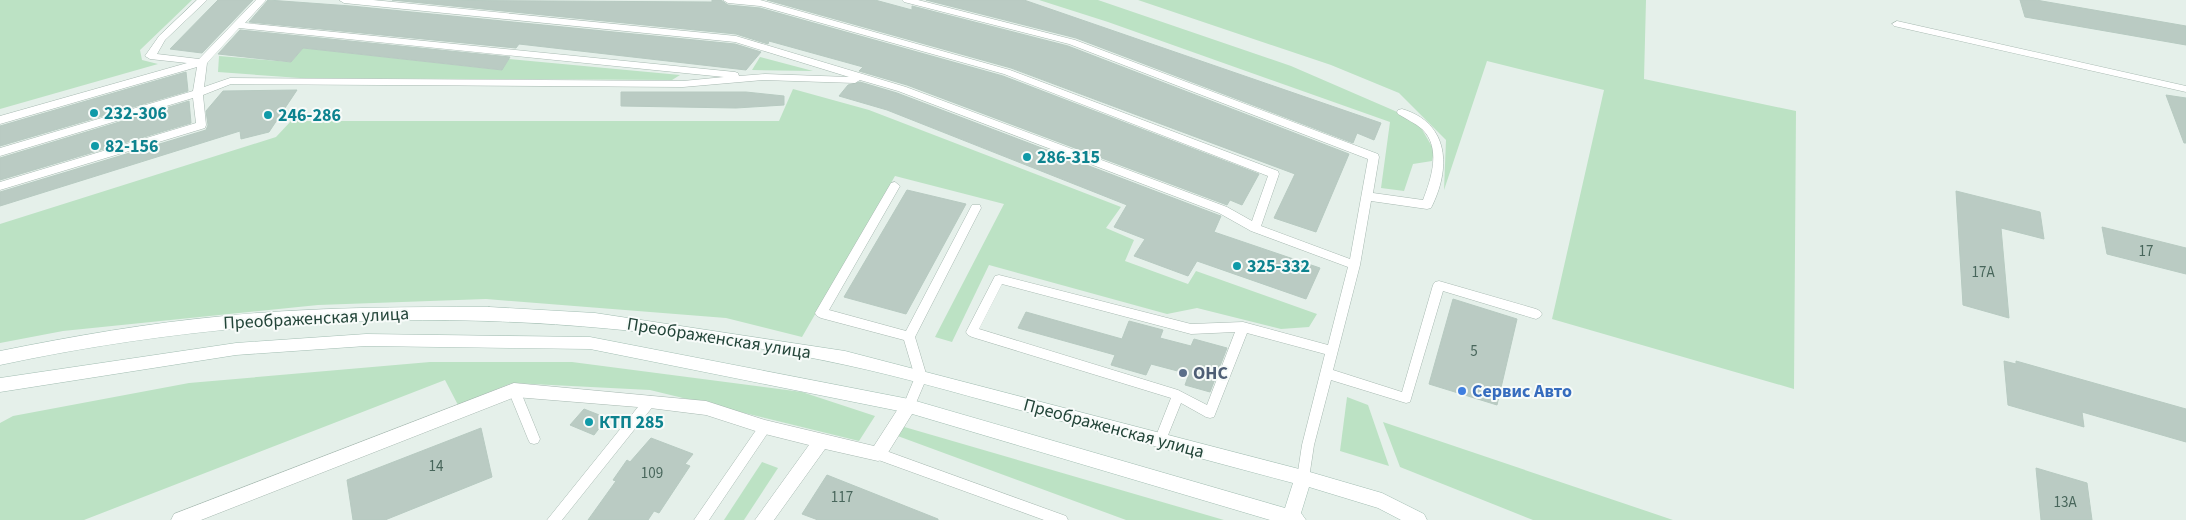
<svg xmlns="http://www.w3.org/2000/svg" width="2186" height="520" font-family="'Source Sans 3',sans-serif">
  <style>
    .green { fill: #bce2c4 }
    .building { fill: #bacbc3; stroke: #b7cac1 }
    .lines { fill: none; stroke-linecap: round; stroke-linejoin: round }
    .lane-casing { stroke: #a7b9b1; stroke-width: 1 }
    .street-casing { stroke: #a7b9b1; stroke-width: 1 }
    .secondary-casing { stroke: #a2bdb2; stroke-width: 1 }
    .lane { fill: #fff; fill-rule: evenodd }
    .street { fill: #fff; fill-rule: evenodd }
    .secondary { fill: #fff; fill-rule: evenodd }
    .culture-dot { fill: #0f9aa8; stroke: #f7fbf9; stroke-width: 2 }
    .service-dot { fill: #5c6f8a; stroke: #f7fbf9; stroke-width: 2 }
    .shop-dot { fill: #3f7fe0; stroke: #f7fbf9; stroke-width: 2 }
    .labels { text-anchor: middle; stroke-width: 4; stroke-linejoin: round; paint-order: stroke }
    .number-label { font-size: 15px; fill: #48665b }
    .culture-label { font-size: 18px; font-weight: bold; fill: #0d838f; stroke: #f7fbf9; text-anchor: start }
    .street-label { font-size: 18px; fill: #224438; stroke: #f7fbf9 }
    .service-label { font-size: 18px; font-weight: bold; fill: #4e5e75; stroke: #f7fbf9; text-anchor: start }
    .shop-label { font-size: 18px; font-weight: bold; fill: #366cbe; stroke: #f7fbf9; text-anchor: start }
  </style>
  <rect width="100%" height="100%" fill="#e5f0ea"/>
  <g class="green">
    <path d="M0,0H192L140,50L142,60L158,64L0,109Z"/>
    <path d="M1039,0H1098L1291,66L1395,111L1420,126L1434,150L1432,161L1413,164L1404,191L1381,188L1390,122L1108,22Z"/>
    <path d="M1138,0H1646L1644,79L1796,111L1794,389L1552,319L1604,90L1487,61L1444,190L1446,140L1399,93L1331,65Z"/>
    <path d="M303,48L501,70L509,59L680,75L672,80L300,78L218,72L219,56L291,62Z"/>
    <path d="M760,57L813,71L752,70Z"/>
    <path d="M793,89L869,110L1121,207L1106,228L1134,240L1125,261L1188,284L1196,271L1317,314L1309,327L1281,329L1197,308L1167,314L989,265L952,342L935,337L1004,204L895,176L802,337L726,318L486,299L318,305L63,331L0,343V224L276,137L291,121H779Z"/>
    <path d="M430,362H572L802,392L875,416L859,441L650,390L512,383L458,405L445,380L84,520H0V423L13,416L189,383Z"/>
    <path d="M1347,397L1368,405L1389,466L1340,451Z"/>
    <path d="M1383,422L1673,520H1533L1400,467Z"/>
    <path d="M901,426L1224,520H1126L895,435Z"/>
    <path d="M762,462L778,468L744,520H724Z"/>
  </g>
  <g class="building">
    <path d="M218,0H253L202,53L170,49Z"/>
    <path d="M268,0L351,6L735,44L761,52L746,70L519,44L516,48L249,22Z"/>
    <path d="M392,0L712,2V0H721L728,5L760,8L1003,76L1259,174L1242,205L1230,200L1227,205L907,85L859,71L863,67L769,41L768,44L736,34Z"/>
    <path d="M767,0H875L912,10V6L1068,46L1349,154L1316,232L1274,218L1295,174L1011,68Z"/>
    <path d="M926,0H1024L1381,123L1374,140L1357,133L1353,143L1076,38Z"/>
    <path d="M2020,0H2036L2186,26V45L2025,17Z"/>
    <path d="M240,30L510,57L502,70L303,48L291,62L218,54Z"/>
    <path d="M186,72L188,91L0,146V126Z"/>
    <path d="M860,82L897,93L1218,215L1221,216L1214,232L1320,268L1306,299L1197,261L1188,276L1134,256L1145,239L1114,227L1127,205L887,110L839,96L848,85Z"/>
    <path d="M297,90L269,132L241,139L240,131L0,206V192L206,130L208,125L206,111L223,91Z"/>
    <path d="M621,92H746L784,96V105L736,108L621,106Z"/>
    <path d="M2166,95L2186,98V143H2184Z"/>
    <path d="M189,101L191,123L0,180V158Z"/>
    <path d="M907,190L966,204L906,314L844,297Z"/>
    <path d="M1956,191L2040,212L2044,239L2001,228L2009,318L1963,305Z"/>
    <path d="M2102,227L2186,248V274L2107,254Z"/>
    <path d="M1453,299L1517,319L1497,405L1429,384Z"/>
    <path d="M1026,312L1122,339L1129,321L1163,330L1160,338L1191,346L1194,339L1227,348L1210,392L1185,385L1189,374L1151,364L1146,375L1111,365L1115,355L1018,328Z"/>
    <path d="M2004,361L2016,364V361L2186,409V442L2082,412L2084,427L2008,405Z"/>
    <path d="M584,409L607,418L594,435L570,425Z"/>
    <path d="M481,428L492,477L385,520H353L347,480Z"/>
    <path d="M651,438L693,454L685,464L690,466L659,513L654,511L648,520H588L616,481L613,480L627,460L630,462Z"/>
    <path d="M2036,468L2087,483L2092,520H2041Z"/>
    <path d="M827,475L938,519V520H818L802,514Z"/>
  </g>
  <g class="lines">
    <defs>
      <g id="lane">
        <path d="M197,0H207L165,40L157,54L199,59L256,0H266L245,23L735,72L738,73L739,76L765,74L849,77L735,42L344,3L339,0H373L736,36L906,87L1227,207L1252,221L1268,176L1004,74L760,6L728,3L723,0H760L1010,70L1278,171L1279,174L1261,226L1350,259L1368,159L1069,44L904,2L902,0H918L1075,40L1378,154L1379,157L1373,193L1423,200C1431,179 1442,148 1422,129C1415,123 1406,119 1398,114L1397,112L1398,110L1402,109C1450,123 1451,169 1431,208L1427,209L1371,201L1360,265L1333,370L1402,392L1433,285L1435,282L1439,281L1536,309L1540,311L1542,314L1540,317L1536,319L1443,291L1410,402L1406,403L1331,380L1314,445L1309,478L1308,482L1303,484L1298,482L1297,478L1302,445L1325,354L1247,333L1214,417L1210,418L1206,417L1181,403L1164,445L1160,446L1156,445L1154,441L1171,398L972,337L968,335L966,332L995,276L999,275L1191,324L1243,322L1328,345L1348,267L1251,231L1219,213L898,91L860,80L855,83L763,80L683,87L231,84L203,95L206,125L205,128L0,190V182L196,123L193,98L0,156V148L193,91L197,67L0,124V116L187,63L150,59L145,56L159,36ZM239,28L724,77L683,81L230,78L204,87L207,63ZM1002,284L1191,334L1235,332L1207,405L1178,390L979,329Z"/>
        <path d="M1897,21L2186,86V92L1894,26L1892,24Z"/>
        <path d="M895,182L900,186L829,310L906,331L972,205H980L981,208L915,337L927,377L913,410L909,411L905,410L903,406L915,377L904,340L821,318L817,316L815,313L891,183Z"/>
        <path d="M514,385L518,386L520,390L540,439L538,443L534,444L530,443L528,439L508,390L510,386Z"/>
        <path d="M650,396L654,397L656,401L654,405L562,520H547L646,397Z"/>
        <path d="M765,422L769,423L771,427L769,431L709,520H694L761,423Z"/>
        <path d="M878,448L1066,516L1068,520H1044L873,458L872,454L873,450Z"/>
      </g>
      <path id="street" d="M514,383L706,401L765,420L874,446L903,401L909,399L915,401L917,406L884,459L878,461L825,449L774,520H755L809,445L765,434L706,415L650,408L515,397L201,520H171L174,514Z"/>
      <path id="secondary" d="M489,307L595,313L845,351L1303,470L1382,493L1424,514L1427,520H1401L1378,508L1309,487L1301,513L1306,520H1270L909,413L590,349L366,346L236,355L0,392V378L236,343L366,334L590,337L909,399L1285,508L1293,483C1199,458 1106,433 1012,408C957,393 902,377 846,365C567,305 278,305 0,365V351C74,336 149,323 224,316C312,307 401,307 489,307Z"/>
    </defs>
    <use href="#lane" class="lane-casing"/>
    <use href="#street" class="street-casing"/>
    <use href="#secondary" class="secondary-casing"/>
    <use href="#lane" class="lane"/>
    <use href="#street" class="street"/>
    <use href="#secondary" class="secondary"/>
  </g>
  <g class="culture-dot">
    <circle cx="94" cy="113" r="5"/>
    <circle cx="268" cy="115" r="5"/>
    <circle cx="95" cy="146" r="5"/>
    <circle cx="1027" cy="157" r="5"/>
    <circle cx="1237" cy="266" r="5"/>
    <circle cx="589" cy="422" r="5"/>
  </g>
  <circle class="service-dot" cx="1183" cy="373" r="5"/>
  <circle class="shop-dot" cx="1462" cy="391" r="5"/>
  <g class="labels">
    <g class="number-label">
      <text x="2146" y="256">17</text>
      <text x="1983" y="277">17A</text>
      <text x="1474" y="356">5</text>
      <text x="436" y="471">14</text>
      <text x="652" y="478">109</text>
      <text x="842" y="502">117</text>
      <text x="2065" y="507">13A</text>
    </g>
    <g class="culture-label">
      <text x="104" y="119">232-306</text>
      <text x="278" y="121">246-286</text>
      <text x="105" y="152">82-156</text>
      <text x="1037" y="163">286-315</text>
      <text x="1247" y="272">325-332</text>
      <text x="599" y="428">КТП 285</text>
    </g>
    <g class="street-label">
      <text transform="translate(316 318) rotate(-3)" y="6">Преображенская улица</text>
      <text transform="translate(719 338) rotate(9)" y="6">Преображенская улица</text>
      <text transform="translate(1114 428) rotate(15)" y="6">Преображенская улица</text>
    </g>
    <g class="service-label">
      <text x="1193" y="379">ОНС</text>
    </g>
    <g class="shop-label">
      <text x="1472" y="397">Сервис Авто</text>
    </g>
  </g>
</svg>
